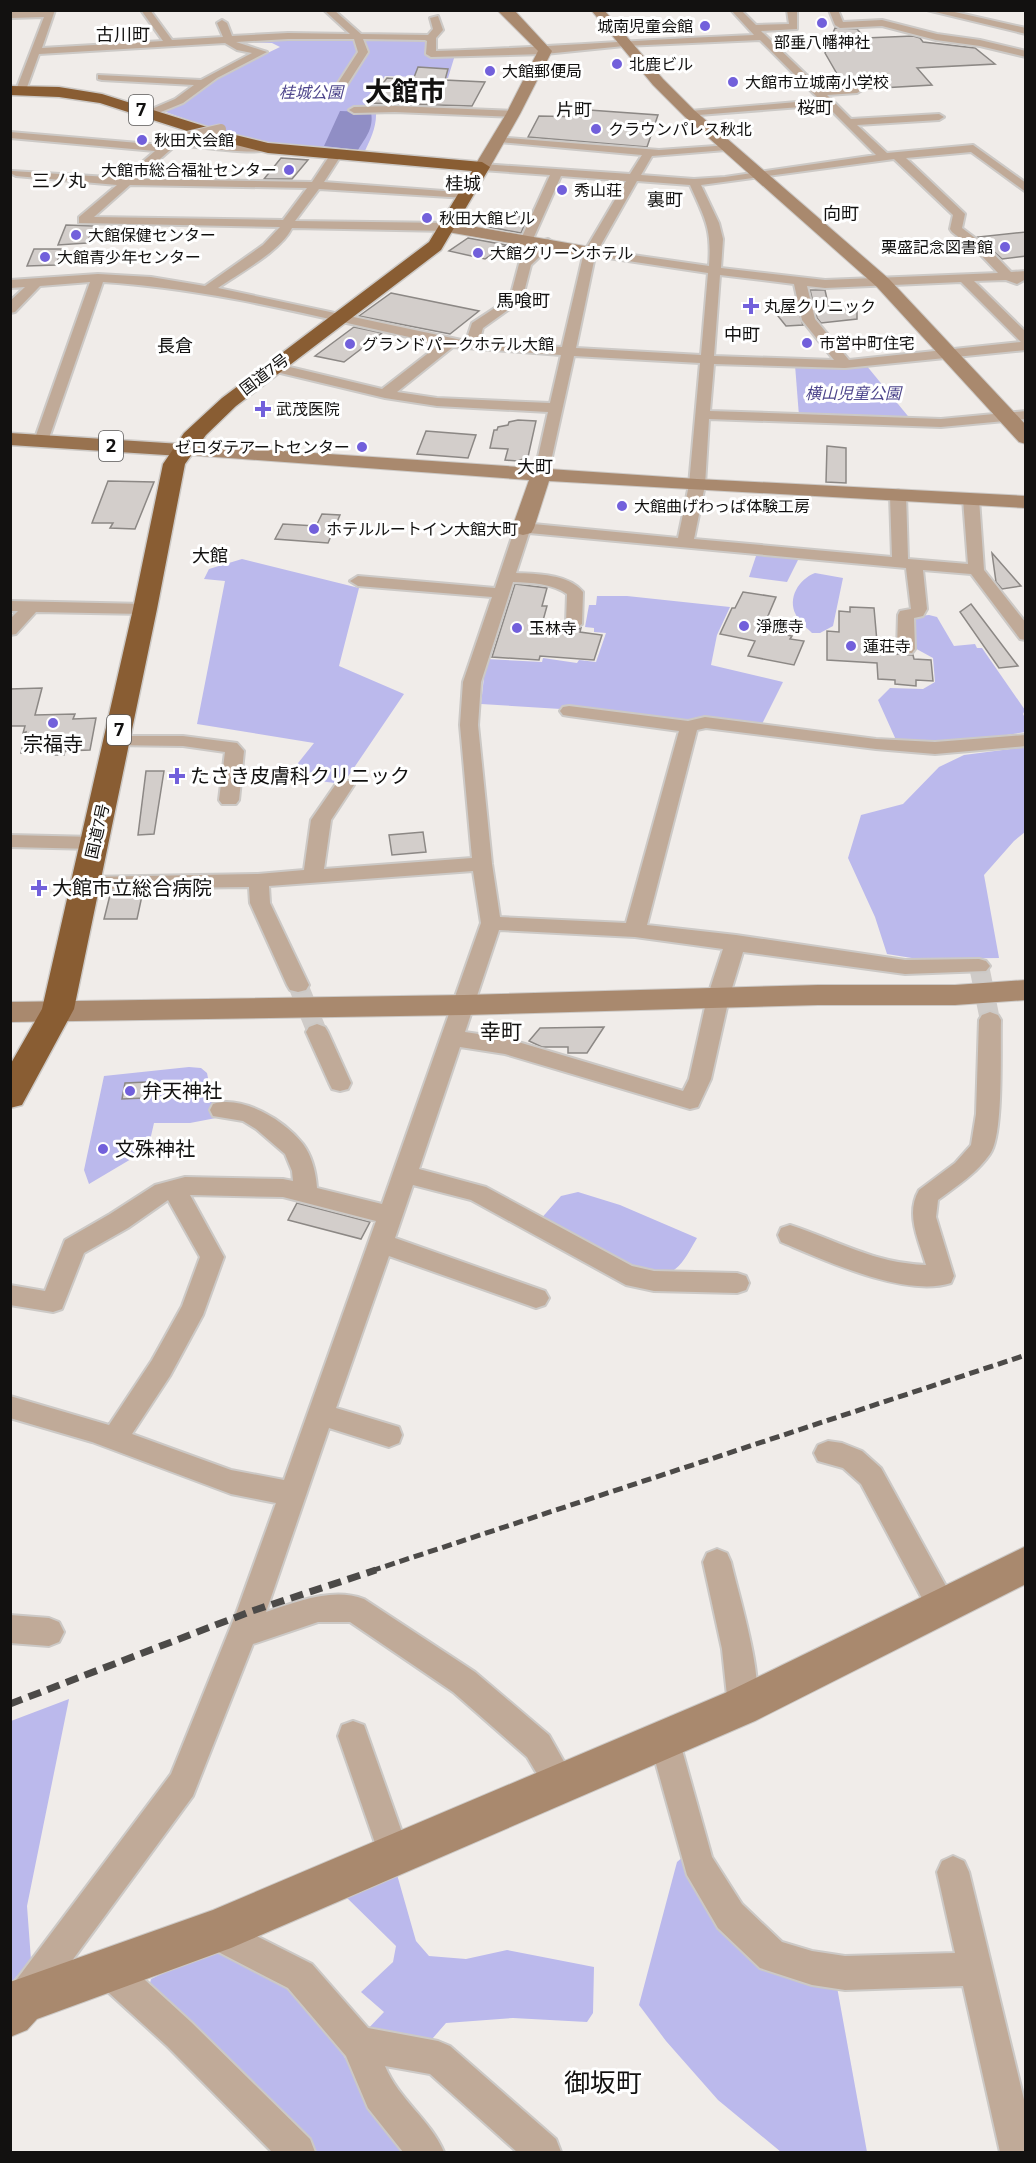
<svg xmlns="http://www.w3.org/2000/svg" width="1036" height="2163" font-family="Bitter,'Noto Sans JP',serif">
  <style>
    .green { fill: #bbb9ec }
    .water { fill: #908ec5 }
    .building { fill: #d3cecb; stroke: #8c8885; stroke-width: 1.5 }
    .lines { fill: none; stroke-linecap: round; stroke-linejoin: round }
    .street-tunnel { stroke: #cfcbc8; stroke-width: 20; stroke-dasharray: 20 10; stroke-linecap: butt }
    .street-casing { stroke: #ccc9c6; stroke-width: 4 }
    .secondary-casing { stroke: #ccc9c6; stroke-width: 2 }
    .primary-casing { stroke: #ccc9c6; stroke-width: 3 }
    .highway-casing { stroke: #ccc9c6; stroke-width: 3 }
    .street { fill: #c0aa98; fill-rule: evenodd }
    .secondary { fill: #a9896e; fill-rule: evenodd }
    .primary { fill: #98724f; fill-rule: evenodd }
    .highway { fill: #895d33; fill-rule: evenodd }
    .rail-far1 { stroke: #4c4a48; stroke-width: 5; stroke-dasharray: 10 5; stroke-linecap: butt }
    .rail { stroke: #4c4a48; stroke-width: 7; stroke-dasharray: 13 7; stroke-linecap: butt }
    .street-bridge-casing { stroke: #ccc9c6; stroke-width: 12; stroke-linecap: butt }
    .street-bridge { stroke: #c0aa98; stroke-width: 10 }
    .poi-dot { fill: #7260db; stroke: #fff; stroke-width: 2 }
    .labels { text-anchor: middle; stroke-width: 6; stroke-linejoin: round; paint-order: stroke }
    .far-poi-label { font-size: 16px; fill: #121110; stroke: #fff; text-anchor: start }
    .far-park-label { font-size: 16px; font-style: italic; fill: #4e468c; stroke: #fff }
    .far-street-label { font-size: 16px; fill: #121110; stroke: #fff }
    .far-quarter-label { font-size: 18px; fill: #121110; stroke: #fff }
    .shield { fill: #fff; stroke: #595858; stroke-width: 1.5 }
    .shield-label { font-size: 18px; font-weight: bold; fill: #121110 }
    .poi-label { font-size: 20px; fill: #121110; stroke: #fff; text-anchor: start }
    .neighbourhood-label { font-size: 21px; fill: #121110; stroke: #fff }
    .near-neighbourhood-label { font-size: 26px; fill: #121110; stroke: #fff }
    .far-town-label { font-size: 27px; font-weight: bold; fill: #121110; stroke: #fff }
  </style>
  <rect width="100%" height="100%" fill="#f0ece9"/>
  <g class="green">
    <path d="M337,36L428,39L429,55H455L448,78L385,76L365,103L375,105C379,123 371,138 364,153L266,142L213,129L163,111L218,77L280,47L272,43L237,42Z"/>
    <path d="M795,365H866L912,421L799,416Z"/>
    <path d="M757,553L796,557L798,560L787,582L749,577Z"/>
    <path d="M242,559L359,588L339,666L404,694L343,784L287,777L314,743L197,724L225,581L204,579L209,569Z"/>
    <path d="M815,573L843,578L833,626L820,633H812C807,628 799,622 796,615C787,598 799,579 815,573Z"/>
    <path d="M597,596H627L730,607L717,635L711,665L783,682L762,724L696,717L693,724L577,710L481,704L486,659L542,662L543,658L577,663L579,660L596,662L606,633L594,632V628L585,627L589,605H596Z"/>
    <path d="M929,615L937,617L954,646L975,644L977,648H982L1025,710L1023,714L1025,718V732C982,740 940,743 896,740L878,700L890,688L923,689L935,682L933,658L911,646L910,617Z"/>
    <path d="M1025,747V832L1014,841L984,875L999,958L918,959L887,954L875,917L848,858L861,815L903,804L939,767L964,755Z"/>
    <path d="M189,1067L201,1068L207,1073L216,1118L190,1123H154L148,1149L89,1184L84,1170L104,1076Z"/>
    <path d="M578,1192L620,1205L697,1238C684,1260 678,1277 649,1276L539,1221L561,1196Z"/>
    <path d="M69,1699L27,1906L31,1960L11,1983V1721Z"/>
    <path d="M684,1856L741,1945L793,1979L837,1987L867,2152H781L718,2100L666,2041L639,2005L677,1862Z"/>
    <path d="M396,1871L416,1941L429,1956L466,1959L507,1950L594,1967L593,2013L587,2022L513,2018L446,2023L426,2046L364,2033L384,2012L361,1992L393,1962L396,1946L344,1895Z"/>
    <path d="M219,1947L295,1986L345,2058L370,2097L414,2152H305L276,2118L149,1987L151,1979Z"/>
  </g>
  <path class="water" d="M340,111L371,112C374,128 366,137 358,150L324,146Z"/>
  <g class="building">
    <path d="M835,28L857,29L865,38L913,36L920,38L923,42L975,48L995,64L917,68L932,85L864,89L861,86H844L825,53Z"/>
    <path d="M418,67L448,69L445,80L485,82L472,106L368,103L387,78L413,80Z"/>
    <path d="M589,110L658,115L647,147L528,137L539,116L586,117Z"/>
    <path d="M281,158L308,160L292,179H264Z"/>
    <path d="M498,216L528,217L521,233L484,226Z"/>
    <path d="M66,225L94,226L87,243L58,245Z"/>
    <path d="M1026,232V256L1002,259L978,237Z"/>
    <path d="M468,238L506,245L485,259L449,251Z"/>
    <path d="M34,249H62L56,265L27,266Z"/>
    <path d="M810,290H825L829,308L857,309V319L821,323L817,318Z"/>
    <path d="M391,293L479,311L450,334L359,316Z"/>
    <path d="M770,306L797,307L803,325L786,326Z"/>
    <path d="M354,327L382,333L344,362L315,356Z"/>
    <path d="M518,420L536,421L528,457L518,461L505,460L508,449L490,448L494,430H497L498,427L508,425L509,422Z"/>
    <path d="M426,431L476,435L468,458L417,454Z"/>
    <path d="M827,446L846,448V483L826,482Z"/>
    <path d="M108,481L154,482L135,529L110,528L113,523H92Z"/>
    <path d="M322,514L340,515L328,543L275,539L283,524L316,526Z"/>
    <path d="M992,553L1021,586L1002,589L996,582Z"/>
    <path d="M515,584L547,588L542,606H547L542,624L566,627L573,631L581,628L580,632L602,635L594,660L540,656L539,660L492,657Z"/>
    <path d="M743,592L776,597L762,630L792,636L790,639L804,641L794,665L748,656L755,641L720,634L732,608H735Z"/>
    <path d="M971,604L1018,666L999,668L960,612Z"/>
    <path d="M850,607L874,608L878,653L913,655L914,659L931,660L933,681L916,680V686L895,684V680L878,679L877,663L827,660V631L839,632V611L850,612Z"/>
    <path d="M42,688L35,715L75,714L73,719L96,718L90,750L65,751L64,755H48L49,752L21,753L26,732L23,733L25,726H10V689Z"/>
    <path d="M146,771H164L154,834L138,835Z"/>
    <path d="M423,832L426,852L392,855L389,835Z"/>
    <path d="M111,891H143L137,919H104Z"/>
    <path d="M604,1027L587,1053H568V1047H542L529,1041L540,1028Z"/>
    <path d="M147,1082L144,1098L122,1099L125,1083Z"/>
    <path d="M297,1203L370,1222L361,1239L288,1220Z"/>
  </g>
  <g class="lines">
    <g class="street-tunnel">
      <path d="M979,966L990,1020"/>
      <path d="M298,985L317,1032"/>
    </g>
    <defs>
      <g id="street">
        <path d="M55,10L42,48L163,41L141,10H150L172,40L223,37L217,23L222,20L227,23L232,36L288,33L350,34L324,10H334L361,34L428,35L433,29L430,18L438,16L443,30L436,38V51C542,48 648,39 754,35L731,10H741L756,25L789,24L787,10H797V29L761,31L821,89L861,88L862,90L857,93L827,95L851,119L939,114L944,117L939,120L857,125L887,153L973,145L1026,183V192L971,152L906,158L963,212L965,214L962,228L987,247L1011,272L1026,271V279L1017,284L1006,280L974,281L1026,332V350L845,368L714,364L710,411L941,419L1026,411V419L941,427L709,419L705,485L694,539L892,557L890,495L898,490L906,495L908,559L968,564L963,499L966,496H976L979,499L984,570L1026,623V640L1020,639L971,574L923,570L927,609L923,616L914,618L915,649L912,653H900L897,649L898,615L900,611L911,609L906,568L529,533L516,573C537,574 569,574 583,592L582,624L574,629L566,624L567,594C551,583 532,583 513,582L481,682L478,725L492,864L500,917L626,923L679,731L569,716L563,715L560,711L563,707L569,706L688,721L705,717L876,739L935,742L1026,735V746L935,754L876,749L706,728L697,730L647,925L736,935L905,960L979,959L986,961L990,966L986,971L905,974L743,952L729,998L711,1079L698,1107L690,1109L505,1054L460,1047L419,1169L486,1187L632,1266L654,1271L737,1273L746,1276L749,1283L746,1290L737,1293L654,1291L626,1285L471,1200L413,1185L395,1238L545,1291L549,1298L545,1305L536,1308L389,1256L336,1408L399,1427L402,1435L399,1443L389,1447L329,1428L266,1612C297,1602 332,1587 364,1599L475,1672L549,1735L576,1783L571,1794L560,1799L549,1794L527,1757L453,1692L350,1622H318L253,1644L193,1796L38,2007L26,2012L14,2007L10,1992L14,1983L171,1774L237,1611L276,1503L231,1494L92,1442L10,1418V1396L109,1425L152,1360L182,1306L200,1257L168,1200L128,1228L84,1253L62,1309L53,1312L10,1305V1285L45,1291L65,1240L110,1214L155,1185L185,1177L283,1179L293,1181L292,1171L285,1154L256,1129L243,1121L213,1116L210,1110L213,1104C243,1095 284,1120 303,1144C312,1156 316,1173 317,1188L382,1204L481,923L473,871L269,886L270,903L309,985L306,990L298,992L290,990L287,985L250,903L249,887L86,889L79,888L76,883L79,878L86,877L258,874L304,870L311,820L338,781H352L354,785L331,820L324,869L472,858L460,725L463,682L492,597L358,586L350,581L358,576L495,588L515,528L523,523L678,538L689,485L700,363L574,356L548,475L541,479L534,475L548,412L437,406L385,398L268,370L266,367L273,363L382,389L440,344C329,320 217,289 103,282L48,441L46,444H36L34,441L90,282L40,286L15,312L10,313V301L25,287L10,288V280L98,274L151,277L205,286L263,245L280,227L79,223V217L117,185L16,176L10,173L12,171L124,178L155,151L10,138V132L162,145L174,138L230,144L268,145L273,148C262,157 194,146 176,145L137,179L312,182L332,152L336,151L342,154L324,182L470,193V197L466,198L319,189L295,221L448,223L454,227L448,231L292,228C281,251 239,273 218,288L466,341L472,323L510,298L519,264L544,240L548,239L554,243L531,265L522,300L483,328L479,342L562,347L584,252L626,181L561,176L533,239L527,243L521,239L550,175L482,170L476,167L482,164L630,174L642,155L499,142L495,141V137L659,150L730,145L731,147L726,150L652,156L641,175L694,179L725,177L876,155L826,105L686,116V112L690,111L820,100L760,40L624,46L545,54L431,57L426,54L427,41L425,40L363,39L368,52L345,88L341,89L336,86L358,52L354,39H288L236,42L267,52L217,78L183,103L151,116L147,115V111L175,99L194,85L102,80L98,79V75L201,80L252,53L237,50L225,43L39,54L26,90L17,92L16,90L44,17L10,18V12ZM894,159L953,215L950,229L952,232L979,253L998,273L825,280L721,268L723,239L719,223L701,185ZM637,181L690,185C705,219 712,228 709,266L598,250ZM130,185L307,188L283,220L94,217ZM595,256L708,273L701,355L576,348ZM720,275L794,284L802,320L834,360L714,356ZM961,282L1021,342L849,360L815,319L807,286L825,288ZM453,347L561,355L550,403L437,398L397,392ZM499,930L635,937L723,949L707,998L689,1079L683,1091L505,1038L465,1032ZM190,1195L283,1197L376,1221L284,1480L231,1470L132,1434L170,1376L203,1315L224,1257Z"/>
        <path d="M829,10H838L843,22L882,20L937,34L980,40L1026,51V57L980,46L936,40L882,26L840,28L835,25Z"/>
        <path d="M927,10H946L1026,28V34Z"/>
        <path d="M395,106L513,111L518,114L513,117L395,112L354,113L349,110L354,107Z"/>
        <path d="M10,601L145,604L153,609L145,614L36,612L16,634L10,635V619L18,611H10Z"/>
        <path d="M117,736H183L237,743L244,751L239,800L236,804H222L219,800L225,752L183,746L111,745L108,741L111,737Z"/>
        <path d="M10,835L95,837L102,839L105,843L102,847L95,849L10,847Z"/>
        <path d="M990,1012L998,1015L1001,1020C1000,1047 1004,1135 990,1154C977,1173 957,1186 938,1200L936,1217L954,1276L951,1283C905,1298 824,1260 781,1242L778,1235L781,1228L790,1225C839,1241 873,1263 926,1265C919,1241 905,1214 919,1190L955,1163L971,1145L976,1114L979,1020L982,1015Z"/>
        <path d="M317,1024L325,1027L328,1032L351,1083L348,1089L340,1091L332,1089L329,1083L306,1032L309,1027Z"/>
        <path d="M828,1441L842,1443L862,1451L881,1468L952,1597L957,1607L952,1617L942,1620L932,1617L861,1484L843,1468L818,1461L814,1453L818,1445Z"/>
        <path d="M717,1549L727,1553L731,1562C739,1597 767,1685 754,1715L743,1720L732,1715L728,1705L722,1649L703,1562L707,1553Z"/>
        <path d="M10,1615L49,1618L59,1622L64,1632L59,1642L49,1646L10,1643Z"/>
        <path d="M353,1721L364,1725L410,1855L405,1866L394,1871L383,1866L338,1736L342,1725Z"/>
        <path d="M664,1724L675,1728L679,1739L712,1857L742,1904L782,1942L812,1951L845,1956L955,1953L937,1872L942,1861L953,1856L964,1861L969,1872L1026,2108V2152H1000L963,1986L845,1990L812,1985L760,1968L718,1928L687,1875L649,1739L653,1728Z"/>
        <path d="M215,1915L312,1964L368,2028L438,2041L450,2046L556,2139L561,2152H517L430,2074L385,2066C399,2100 430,2119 444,2152H403L368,2108L346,2056L288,1988L203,1944L198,1932L203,1920Z"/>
        <path d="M110,1954L122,1959L191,2022L310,2139L315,2152H272L167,2046L98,1983L93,1971L98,1959Z"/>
      </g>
      <g id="secondary">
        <path d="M497,10L515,11L552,51L520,114L490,167L482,172L474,167L506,114L538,51Z"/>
        <path d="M591,10H604L663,79L694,110L889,279L1026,425V444L1019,442L877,287L684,116L653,85Z"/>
        <path d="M448,222L590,247L596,248L599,252L596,256L590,257L442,231L440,227L442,223Z"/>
        <path d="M181,444L697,479L1026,496V508L549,481L534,528L531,533L523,535L515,533L512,528L529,480L174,454L171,450L174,446Z"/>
        <path d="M1026,980V1000L955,1005H818L464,1015L10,1022V1002L464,995L818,985H955Z"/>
        <path d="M1026,1546V1584L755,1721L231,1948L37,2019L27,2030L10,2037V1982L213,1910L725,1693Z"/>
      </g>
      <path id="primary" d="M10,433L181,444L189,445L192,450L189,455L181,456L10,445Z"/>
      <path id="highway" d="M10,86L59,87L102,94L223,132L268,143L482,162L490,167L441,250L236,406L206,435L185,464L157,609L74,1009L22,1105L10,1108V1065L42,1009L133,609L163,464L184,433L222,398L429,242L472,171L268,153L212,139L100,103L59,97L10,95Z"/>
    </defs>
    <use href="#street" class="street-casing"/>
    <use href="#secondary" class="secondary-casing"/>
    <use href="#primary" class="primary-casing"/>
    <use href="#highway" class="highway-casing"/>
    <use href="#street" class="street"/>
    <use href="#secondary" class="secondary"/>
    <use href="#primary" class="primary"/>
    <use href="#highway" class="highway"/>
    <path class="rail-far1" d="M371,1571L1026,1355"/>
    <path class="rail" d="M10,1704L252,1611L376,1570"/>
    <defs>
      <path id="street-bridge" d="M182,138L221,129"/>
    </defs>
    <use href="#street-bridge" class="street-bridge-casing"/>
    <use href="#street-bridge" class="street-bridge"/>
  </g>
  <g class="poi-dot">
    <circle cx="822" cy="23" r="6"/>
    <circle cx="705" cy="26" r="6"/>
    <circle cx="617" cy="64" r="6"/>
    <circle cx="490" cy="71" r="6"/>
    <circle cx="733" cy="82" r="6"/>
    <circle cx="596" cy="129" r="6"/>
    <circle cx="142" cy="140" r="6"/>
    <circle cx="289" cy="170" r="6"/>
    <circle cx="562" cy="190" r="6"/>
    <circle cx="427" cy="218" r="6"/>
    <circle cx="76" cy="235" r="6"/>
    <circle cx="1005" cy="247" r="6"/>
    <circle cx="478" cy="253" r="6"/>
    <circle cx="45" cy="257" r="6"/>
    <path d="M748 297h6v6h6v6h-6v6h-6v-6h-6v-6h6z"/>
    <circle cx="807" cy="343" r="6"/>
    <circle cx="350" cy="344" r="6"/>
    <path d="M260 400h6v6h6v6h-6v6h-6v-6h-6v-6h6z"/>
    <circle cx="362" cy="447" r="6"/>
    <circle cx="622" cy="506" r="6"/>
    <circle cx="314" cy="529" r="6"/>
    <circle cx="744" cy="626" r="6"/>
    <circle cx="517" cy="628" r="6"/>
    <circle cx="851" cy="646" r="6"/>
    <circle cx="53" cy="723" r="6"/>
    <path d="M174 767h6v6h6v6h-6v6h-6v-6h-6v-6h6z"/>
    <path d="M36 879h6v6h6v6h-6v6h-6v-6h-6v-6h6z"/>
    <circle cx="130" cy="1091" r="6"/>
    <circle cx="103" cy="1149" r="6"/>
  </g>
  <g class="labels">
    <g class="far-poi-label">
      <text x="693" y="32" text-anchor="end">城南児童会館</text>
      <text x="822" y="48" text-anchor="middle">部垂八幡神社</text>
      <text x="629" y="70">北鹿ビル</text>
      <text x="502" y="77">大館郵便局</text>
      <text x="745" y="88">大館市立城南小学校</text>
      <text x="608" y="135">クラウンパレス秋北</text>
      <text x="154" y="146">秋田犬会館</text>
      <text x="277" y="176" text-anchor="end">大館市総合福祉センター</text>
      <text x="574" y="196">秀山荘</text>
      <text x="439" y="224">秋田大館ビル</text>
      <text x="88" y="241">大館保健センター</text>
      <text x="993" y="253" text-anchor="end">栗盛記念図書館</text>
      <text x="490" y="259">大館グリーンホテル</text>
      <text x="57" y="263">大館青少年センター</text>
      <text x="764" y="312">丸屋クリニック</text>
      <text x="819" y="349">市営中町住宅</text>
      <text x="362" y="350">グランドパークホテル大館</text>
      <text x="276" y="415">武茂医院</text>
      <text x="350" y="453" text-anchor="end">ゼロダテアートセンター</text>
      <text x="634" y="512">大館曲げわっぱ体験工房</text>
      <text x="326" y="535">ホテルルートイン大館大町</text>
      <text x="756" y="632">淨應寺</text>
      <text x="529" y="634">玉林寺</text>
      <text x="863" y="652">蓮荘寺</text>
    </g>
    <g class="far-park-label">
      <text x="311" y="98">桂城公園</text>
      <text x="853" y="399">横山児童公園</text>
    </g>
    <g class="far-street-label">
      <text transform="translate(264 374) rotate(-37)" y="6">国道7号</text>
      <text transform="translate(97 831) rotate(-77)" y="6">国道7号</text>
    </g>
    <g class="far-quarter-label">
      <text x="123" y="41">古川町</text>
      <text x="815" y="114">桜町</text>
      <text x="574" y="116">片町</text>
      <text x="59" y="187">三ノ丸</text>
      <text x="463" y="190">桂城</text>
      <text x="665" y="206">裏町</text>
      <text x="841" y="220">向町</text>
      <text x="523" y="307">馬喰町</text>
      <text x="742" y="341">中町</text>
      <text x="175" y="352">長倉</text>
      <text x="535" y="473">大町</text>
      <text x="210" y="562">大館</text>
    </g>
    <g class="shield">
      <rect x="129" y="95" width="24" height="30" rx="4.5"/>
      <rect x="99" y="431" width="24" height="30" rx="4.5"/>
      <rect x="107" y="715" width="24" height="30" rx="4.5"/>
    </g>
    <g class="shield-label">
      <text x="141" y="116">7</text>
      <text x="111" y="452">2</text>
      <text x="119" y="736">7</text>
    </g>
    <g class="poi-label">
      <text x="53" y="751" text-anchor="middle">宗福寺</text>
      <text x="190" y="783">たさき皮膚科クリニック</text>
      <text x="52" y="895">大館市立総合病院</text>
      <text x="142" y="1098">弁天神社</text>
      <text x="115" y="1156">文殊神社</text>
    </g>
    <g class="neighbourhood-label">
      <text x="501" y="1039">幸町</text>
    </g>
    <g class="near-neighbourhood-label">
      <text x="603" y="2092">御坂町</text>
    </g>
    <g class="far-town-label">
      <text x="405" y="101">大館市</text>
    </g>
  </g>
  <rect width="1036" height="2163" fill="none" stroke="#121110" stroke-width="24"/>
</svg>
